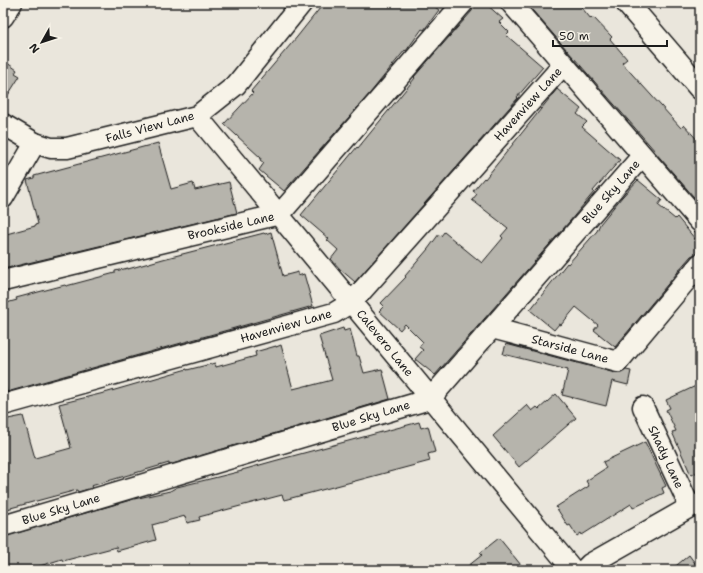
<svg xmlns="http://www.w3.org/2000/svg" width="703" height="573" font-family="'Shantell Sans',sans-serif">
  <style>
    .building { fill: #b6b4ac; stroke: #1c1c1c }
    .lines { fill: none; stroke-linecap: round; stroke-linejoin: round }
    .minor-casing { stroke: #1c1c1c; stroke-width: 23 }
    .major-casing { stroke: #1c1c1c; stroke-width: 25 }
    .minor { stroke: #f7f3e8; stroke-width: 20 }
    .major { stroke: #f7f3e8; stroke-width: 22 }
    .labels { text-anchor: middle; stroke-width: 3; stroke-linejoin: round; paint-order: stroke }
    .street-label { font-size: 12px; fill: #1c1c1c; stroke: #f7f3e8 }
  </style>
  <rect width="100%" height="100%" fill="#eae6dc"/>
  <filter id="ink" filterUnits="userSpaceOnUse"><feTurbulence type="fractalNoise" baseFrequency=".025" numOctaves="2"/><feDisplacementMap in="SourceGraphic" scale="8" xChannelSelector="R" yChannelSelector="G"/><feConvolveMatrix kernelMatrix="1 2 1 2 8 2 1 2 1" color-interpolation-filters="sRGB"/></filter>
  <g filter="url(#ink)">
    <g class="building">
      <path d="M324,3H430L439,10L424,30L422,29L406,51L405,50L371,92L284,191L259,170L264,163L260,160L261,158L224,124L253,93L251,91L297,37Z"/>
      <path d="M476,3H485L503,19L499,22L509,32L506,35L543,67L517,97L518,98L510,107L355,282L340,269L331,259L338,250L327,240L329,239L301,215L357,147L358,148L415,78L414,77L420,70L472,11Z"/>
      <path d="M526,3H578L591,19L593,17L612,37L610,39L627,59L622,63L681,128L684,125L700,143V204L654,151H655Z"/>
      <path d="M3,60L17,70L15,73L20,76L3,103Z"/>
      <path d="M557,89L581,109L577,114L587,122L582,127L620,160L593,191L594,192L570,221L435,375L415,359L423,350L419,347L423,342L405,324L400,330L379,311L384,306L381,303L406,277L405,276L428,249L439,234L441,236L444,232L482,263L503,238L501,236L508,228L472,200L477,194L473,191L484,178L485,179Z"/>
      <path d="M158,143L171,189L193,183L195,190L229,182L237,213L3,269V235L35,226V225L38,224L27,180L34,178V176Z"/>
      <path d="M638,180L662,200L658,205L675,219L677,217L700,245V252L691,256L678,271V272L615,347L594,330L598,325L576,307L561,325L559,324L554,330L530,310L567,263L568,264L597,231L600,224L622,197Z"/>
      <path d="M271,232L283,276L298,272V276L304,274L313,306L7,392L3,378V304L17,300L16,298L42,291L65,285L66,286L115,273V271L128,268V269L163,259L264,233L265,234Z"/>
      <path d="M343,328L344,331L350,329L357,356H359L364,373L382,369L390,399L169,465V463L91,486L92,488L78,492L77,490L7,509L3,496V420L23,416L35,458L71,448L59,404L108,392L187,369V370L215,363L216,367L256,356L255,352L276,346V347L281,345L293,389L309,385V386L332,380L319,336Z"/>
      <path d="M506,344L615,373H621L626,370L631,371L628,385L612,381L606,406L562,395L568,370L503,354Z"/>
      <path d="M700,384V471L691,475L672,432L676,431L666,410L670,408L666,400Z"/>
      <path d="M556,394L576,418L519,467L493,436L527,405L532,411L537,407L539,409Z"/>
      <path d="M419,422L421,428L428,426L435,452L428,454L430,461L284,500L282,495L199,517L200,520L187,523L185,516L152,525L156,540L117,551L116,547L63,561L62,559L27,570H3V537L134,499L170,491L177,487L242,471V470L274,461Z"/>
      <path d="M645,442L666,486L662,488L664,493L633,508L631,504L582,535L581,533L577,536L570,525L568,526L556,507L589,486L586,481L606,468L603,462Z"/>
      <path d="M499,538L525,570H463L482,555L480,553Z"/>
      <path d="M689,555L700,570H671Z"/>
    </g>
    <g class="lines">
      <defs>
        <g id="minor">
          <path d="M511,3L700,222"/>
          <path d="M3,17L12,3"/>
          <path d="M197,116L573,570"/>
          <path d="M3,124L35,143L51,148H67L197,116L236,85L302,3"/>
          <path d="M3,198L35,143"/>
          <path d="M3,281L280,214L463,3"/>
          <path d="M492,328L618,362L700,264"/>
          <path d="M3,405L334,313L352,302L564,64"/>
          <path d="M643,407L690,507"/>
          <path d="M3,526L430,399L642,156"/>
          <path d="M584,570L590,564L690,507L700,504"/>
        </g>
        <path id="major" d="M627,3L700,88"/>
      </defs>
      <use href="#minor" class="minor-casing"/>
      <use href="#major" class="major-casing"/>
      <use href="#minor" class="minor"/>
      <use href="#major" class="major"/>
    </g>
  </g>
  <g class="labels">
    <g class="street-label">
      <text transform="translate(528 104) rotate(-48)" y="4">Havenview Lane</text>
      <text transform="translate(150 127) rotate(-15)" y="4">Falls View Lane</text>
      <text transform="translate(611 192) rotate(-49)" y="4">Blue Sky Lane</text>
      <text transform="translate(231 226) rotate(-13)" y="4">Brookside Lane</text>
      <text transform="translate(286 326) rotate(-16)" y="4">Havenview Lane</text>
      <text transform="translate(385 343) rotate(51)" y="4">Calevero Lane</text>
      <text transform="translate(570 349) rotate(15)" y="4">Starside Lane</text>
      <text transform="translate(371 416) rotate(-17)" y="4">Blue Sky Lane</text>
      <text transform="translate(666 457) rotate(65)" y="4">Shady Lane</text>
      <text transform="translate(61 509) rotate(-17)" y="4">Blue Sky Lane</text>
    </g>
  </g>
  <rect width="703" height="573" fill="none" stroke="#f7f3e8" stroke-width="16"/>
  <rect x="8" y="8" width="687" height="557" fill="none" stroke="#1c1c1c" stroke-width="1.5" filter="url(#ink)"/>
  <g transform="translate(42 42) rotate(231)" stroke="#f7f3e8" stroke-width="3" paint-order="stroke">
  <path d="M0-3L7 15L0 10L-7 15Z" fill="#1c1c1c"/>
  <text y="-6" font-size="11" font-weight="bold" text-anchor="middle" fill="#1c1c1c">N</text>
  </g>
  <path d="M553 40v6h114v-6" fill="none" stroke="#1c1c1c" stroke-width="2"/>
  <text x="559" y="40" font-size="12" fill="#1c1c1c" stroke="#f7f3e8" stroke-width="3" paint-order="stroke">50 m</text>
</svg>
